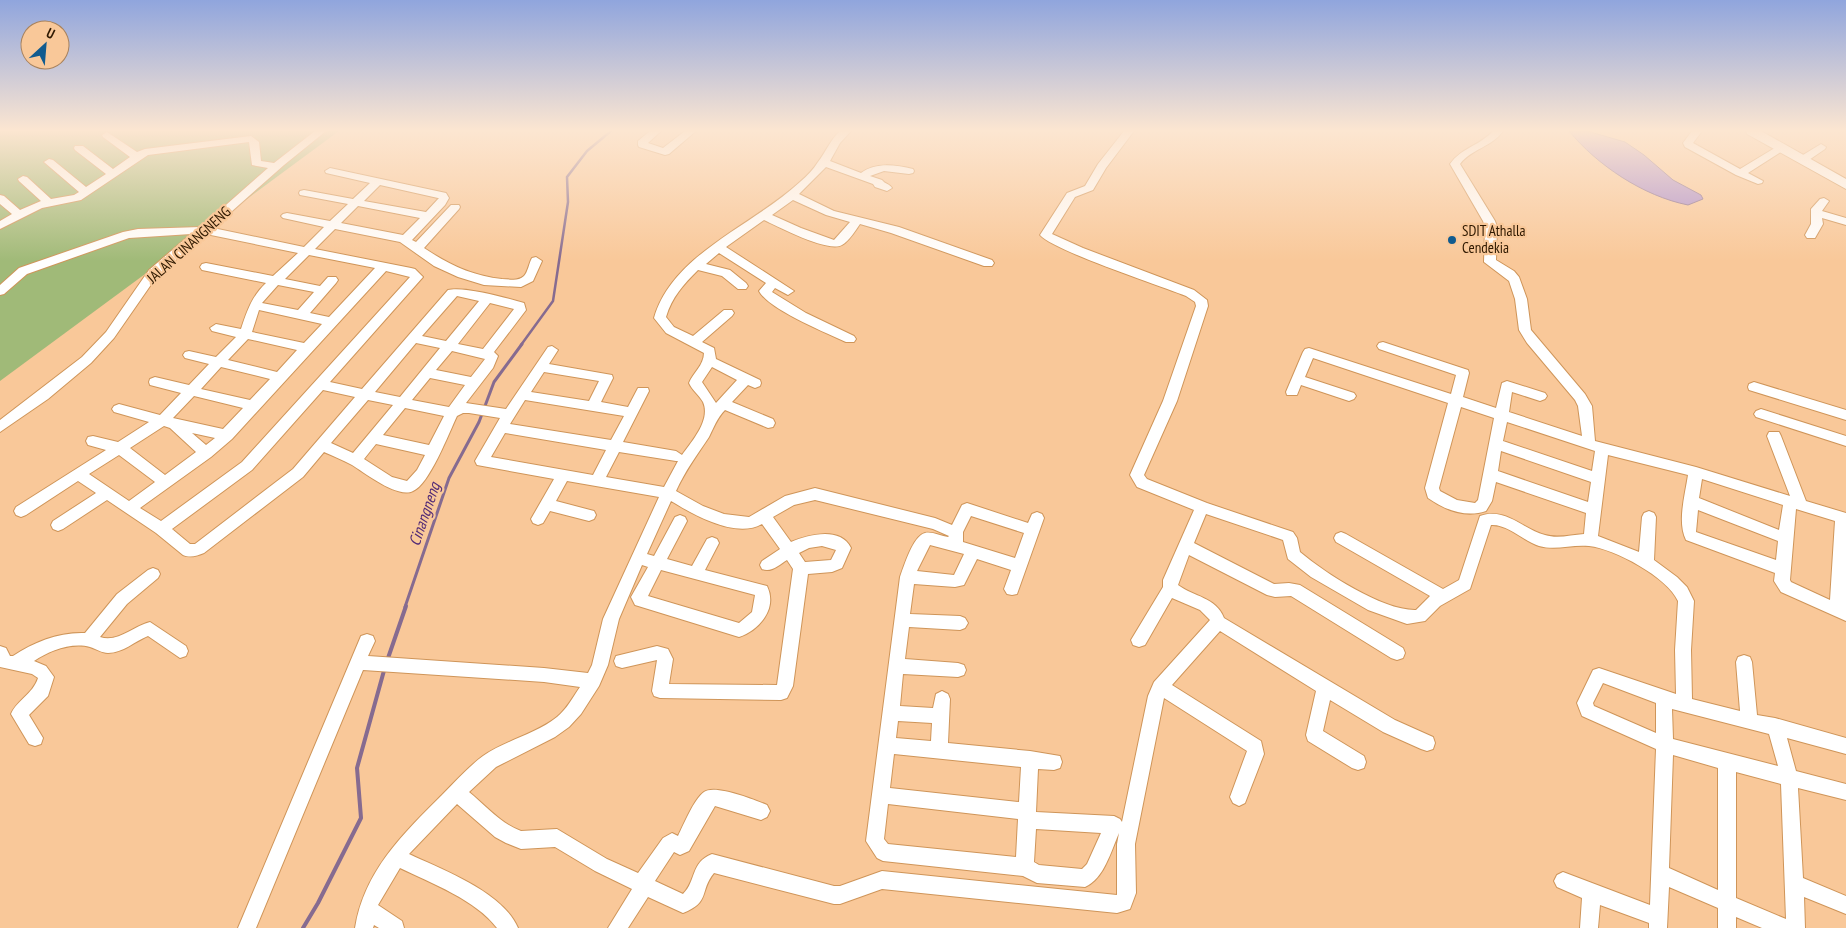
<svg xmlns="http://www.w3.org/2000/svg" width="1846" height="928" font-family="'PT Sans Narrow',sans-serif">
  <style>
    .green { fill: #a0ba78 }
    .water { fill: #ac8ecd; stroke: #866b90 }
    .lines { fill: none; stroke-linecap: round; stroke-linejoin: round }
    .stream-far2 { stroke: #866b90; stroke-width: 2.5 }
    .stream-far1 { stroke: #866b90; stroke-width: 3 }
    .stream { stroke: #866b90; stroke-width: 4 }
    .minor-casing { stroke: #cf9559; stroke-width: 2 }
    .major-casing { stroke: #cf9559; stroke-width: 2 }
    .minor { fill: #fff; fill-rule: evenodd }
    .major { fill: #fff; fill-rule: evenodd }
    .poi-dot { fill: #115b8f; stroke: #f9c899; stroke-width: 2 }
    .labels { text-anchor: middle; stroke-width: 4.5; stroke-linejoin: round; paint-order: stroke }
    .poi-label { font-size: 15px; fill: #2f1901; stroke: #f9c899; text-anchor: start }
    .street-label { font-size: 15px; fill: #2f1901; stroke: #f9c899 }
    .water-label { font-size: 16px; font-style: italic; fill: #532b76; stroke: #f9c899 }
  </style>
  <rect width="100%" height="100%" fill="#f9c899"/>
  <path class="green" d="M0,131H339L0,381Z"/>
  <path class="water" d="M1569,131H1587L1625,142L1644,155L1673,180L1701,195L1703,199L1688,205C1643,196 1597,165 1569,131Z"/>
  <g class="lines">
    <path class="stream-far2" d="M521,345L553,301L568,202L567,177L587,151L611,131"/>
    <path class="stream-far1" d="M405,607L449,478L479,422L494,382L522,344"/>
    <g class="stream">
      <path d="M387,661L406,606"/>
      <path d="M303,928L318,903L361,818L357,768L385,667"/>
    </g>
    <defs>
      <g id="minor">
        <path d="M315,131H326L284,165L213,228L304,247L324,227L283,218L281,216L283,214L287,213L330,221L348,204L300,195L299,193L300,191L304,190L353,199L370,183L326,173L325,171L330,168L446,193L449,198L445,205L412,240L416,242L451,205H459L460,207L459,209L424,248C448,264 472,276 502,279C509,279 518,282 524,276C528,272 529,263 532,258L536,257L542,261L533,281L521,287L484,285L458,277L434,266L400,242L335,229L315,249L411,268L415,269L423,277L330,382L362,389L448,290C464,286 507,298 524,303L526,310L494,352L498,356L493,368L466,403L506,409L548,347L552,346L558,350L549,364L612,375L613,378L601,402L628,407L638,388H648L649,391L623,442L676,451L682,455C692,441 711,420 703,402C699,395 692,390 689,383C693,373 704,365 704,353L666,333L654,318C672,254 754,225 800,182C807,176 813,170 818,162C826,152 830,140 840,131H851L840,143L830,161L861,173C876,162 895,165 913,169L914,171L913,173L909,174L884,171L870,176L882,180C885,184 890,184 892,188L887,191L875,187L873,184L826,167L799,194L834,211L899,227L992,260L994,263L992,266H984L891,233L860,224C855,231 849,241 842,245C828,253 779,227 764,220L726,247L794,291L788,295L775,288L772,292L806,313L854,336L856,339L854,342H846C826,333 768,309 759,291L766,283L719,253L706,264L730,270L746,283L748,286L746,289H738L722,276L698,270C683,285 672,297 666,317L674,327L693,336L724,310H732L734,313L732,316L702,342L714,348L716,359L760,380L761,383L760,386L755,388L748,385L732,402L773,419L775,423L773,427L768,428L725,410C717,418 714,427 709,437C697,455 685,471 676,491L703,506L724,514L749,517L785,496L815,488L935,518L952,525L962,505L967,503L1028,523L1032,514L1037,512L1042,514L1044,518L1017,594L1012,595L1007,594L1004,589L1011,570L977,559L964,585L955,587L914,584L910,614L960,616L965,618L968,623L965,628L960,630L909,627L905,659L958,663L964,665L966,670L964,675L958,677L903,674L900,706L933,708L936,694L942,691L948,694L950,699L948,743L1030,751L1060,756L1062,762L1060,768L1054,770L1038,769L1036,812L1114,816L1120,819L1122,822L1148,696L1154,682L1210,620L1200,610L1172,598L1145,645L1139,647L1133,645L1131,640L1163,587V580L1194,510L1137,487L1130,475L1163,401L1196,306L1195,302L1186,296C1161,286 1052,250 1040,235L1067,193L1085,186L1098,164L1124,131H1134L1106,168L1093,190L1075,197L1052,234L1083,248L1194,290L1207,300L1208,306L1177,401L1144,475L1147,479L1207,503L1293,532L1297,538L1300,552C1325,573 1383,611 1416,610L1430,596L1336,542L1334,538L1336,534L1341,532L1346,534L1443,589L1459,580L1480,516C1506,507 1522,529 1545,535C1557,539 1571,535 1584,534L1586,513L1496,482L1492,501L1486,511C1466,518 1445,510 1428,498L1425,488L1448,403L1313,358L1305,377L1354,393L1356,396L1354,399L1349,401L1301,385L1297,395H1287L1286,392L1303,352L1305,349L1309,348L1451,394L1456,375L1379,349L1377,346L1379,343L1383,342L1468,370L1469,373L1463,397L1496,408L1502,383L1507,381L1545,393L1547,396L1545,399L1540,401L1512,392L1509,412L1582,436L1578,406L1575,400L1527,343L1519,330L1515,299L1509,281L1484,262L1485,227L1483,221L1450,164C1461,148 1481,145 1493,131H1503C1492,147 1471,149 1460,164L1495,221L1497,227L1496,260L1514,271L1519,277L1527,299L1531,330L1585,394L1592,406L1595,441L1696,467L1790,496L1767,436L1769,432H1779L1781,436L1806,501L1846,513V621L1781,592L1774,581L1775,573L1686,540C1677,522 1685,495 1688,475L1608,455L1598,536L1639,552L1642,517L1644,513L1649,511L1654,513L1656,517L1654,560L1677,577L1687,587L1694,601L1691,650L1692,699L1740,711L1736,662L1738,657L1744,655L1750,657L1752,662L1757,715L1775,718L1846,738V754L1787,738L1796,771L1846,784V800L1798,788L1803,878L1846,896V914L1804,897L1805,928H1762L1736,917V928H1718V908L1669,887L1667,928H1649V923L1600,905L1598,928H1580L1582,898L1557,887L1554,881L1557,875L1563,872L1650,905L1656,749L1582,716L1577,703L1593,670L1599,668L1676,694L1675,650L1678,601C1667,577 1615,549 1589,546C1572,544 1556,551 1539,546C1523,541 1508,524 1491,525L1470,589L1440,606L1425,621L1407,624L1368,610L1311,577L1288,559L1283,540L1206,514L1194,543L1274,584L1289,583L1300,585L1403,648L1405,653L1403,658L1397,660L1391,658L1291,596L1275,597L1267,595L1189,555L1178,585C1194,597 1216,597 1224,618L1395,720L1433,737L1435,743L1433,749L1427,751L1421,749L1383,732L1330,700L1323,731L1364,756L1366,762L1364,768L1358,770L1352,768L1308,741L1306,735L1316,691L1220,631L1172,685L1261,741L1264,754L1245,803L1239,806L1233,803L1230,797L1247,751L1164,698L1135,844L1136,893L1130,909L1117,913L882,889L840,904H834L714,873C699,891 711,902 683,913L648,897L628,928H608L632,889L595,871L555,847L521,849L506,843L495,837L457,804L409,854C443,870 503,892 518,928H497C476,900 431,883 400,868L378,905L402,921L404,928H379L374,925L373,928H355C364,871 403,834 442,795C455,782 468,767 483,756C506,740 536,734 557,717C567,709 573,697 580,687L544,682L363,670L256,928H238L361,636L367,634L373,636L375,641L368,656L544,668L588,673L592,665L603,619L659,497L567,481L556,501L594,511L596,515L594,519L589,521L550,511L543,523L538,525L533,523L531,519L554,479L477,465L475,461L500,418L469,413H463L457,416C449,433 429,485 413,491C398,499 365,473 352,465C343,460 333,456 324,452L303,477L204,553C197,556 190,558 183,555L156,533L107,500L63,529L58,531L53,529L51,525L53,521L96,493L78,481L26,515L21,517L16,515L14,511L16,507L106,450L88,445L86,441L88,437L93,436L118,442L149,422L114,412L112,409L114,406L119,404L160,415L181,393L150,385L149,382L150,379L155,377L189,385L209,364L185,358L183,355L185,352L189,351L216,357L236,337L212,331L210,328L216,324L241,329C247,311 252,296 266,283L202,270L200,267L202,264L206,263L273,276L298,253L206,234L157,276L114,338L91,363L48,399L0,432V420L82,357L106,332L149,270L191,234L129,238L27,274L4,294L0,295V285L19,268L123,232L138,229L201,227L268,168L252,165L249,142L148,155L81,200L42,208L0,229V221L12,214L0,204V195L4,196L20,210L41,201L19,181L18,179L23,176L27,177L51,199L74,195L79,192L44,162L49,159L53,160L86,187L106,174L75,150L74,148L75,146H83L113,169L130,157L103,137L102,135L107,132L137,152L145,149L251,136L259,142L261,161L274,163ZM380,185L438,198H439L426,212L364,201ZM793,200L826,215L850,222L834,240L801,228L772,215ZM358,206L420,218L403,235L341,223ZM309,255L375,268L329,317L310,313L336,283L338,280L336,277H328L320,286L285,279ZM386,271L410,277L242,462L161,521L140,508L211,457L232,439ZM278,285L314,292L298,310L262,303ZM457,296L479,301L446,341L422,336ZM490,303L514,309L483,349L458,344ZM259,310L322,324L304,343L252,332ZM248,339L297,350L277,372L228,360ZM416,343L440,348L400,397L375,392ZM452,351L485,359L471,377L436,370ZM221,367L270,379L250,400L201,389ZM712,367L737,380L716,403L702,382ZM544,372L599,381L589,401L531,392ZM430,378L465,385L449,407L412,400ZM323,390L355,397L293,469L195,544H190L172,529L252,470ZM194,396L243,408L223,429L173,418ZM368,400L393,405L353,453L331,443ZM525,400L624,416L611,440L510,424ZM1461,407L1494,418L1478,500L1475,503L1457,500L1440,491L1439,488ZM405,408L444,416L429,445L383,435ZM1507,422L1595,451L1592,471L1503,441ZM164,426L170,428L196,452L165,475L130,448ZM192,433L215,438L206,445ZM505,433L606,450L593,475L491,457ZM376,444L425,455L417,470L407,481L392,477L364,459ZM1501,451L1591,482L1588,502L1498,471ZM619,452L676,461H678L664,487L606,477ZM119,455L155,482L129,501L89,474ZM1702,479L1783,505L1779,530L1699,498ZM815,500L933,529L949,536L948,537C941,536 931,531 925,533C913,536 904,566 900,577L866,841L877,858L883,861L1023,876L1037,883L1085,887C1104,879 1111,851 1119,833L1117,844V895L882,871L840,886H834L712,854C690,863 697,880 683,894L655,881L674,852L680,855L689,851L715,806L761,820L767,817L770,811L767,805C755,800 715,784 704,792C694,799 684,824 678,836L672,833L663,838L638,873L607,859L557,829L521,831C501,824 485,805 469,792L496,767L555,737L569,727L581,714L599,686L608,665L619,619L642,565L648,567L631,597L635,605L739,637C759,630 778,609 767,586L705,570L719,543L717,539L712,537L707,539L692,566L667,559L687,521L685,517L680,515L675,517L654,556L647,554L671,501C694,515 736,539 762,524L780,549L762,561L760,565L762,569C771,573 779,565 787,560L793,569L777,685L669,684L673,659L668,649L657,646L616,656L614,661L616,666L622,668L657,660L652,691L654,696L660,698L781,700L787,698L793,686L808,574L832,572L842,568L851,548C840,526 808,535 791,542L773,517L794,505ZM1796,509L1835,521L1830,600L1791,582L1790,580ZM1698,510L1778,541L1776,560L1696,532ZM971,516L1024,533L1015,558L963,542V532ZM930,545L964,554L954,575L917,571ZM822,546L836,550L831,560L805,562L799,553L809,548ZM661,570L755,595L752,612L739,623L648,596ZM1603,683L1656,703V733L1594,706L1593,703ZM1672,709L1769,734L1778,766L1673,739ZM898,721L932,723L931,741L896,738ZM894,754L1021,767L1019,802L890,788ZM1673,755L1718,768V890L1669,868ZM1736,772L1781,784L1786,919L1736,898ZM888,804L1018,819L1016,857L888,844L884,839ZM1036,829L1101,833L1087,864L1082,869L1039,865L1034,862Z"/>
        <path d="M650,131H661L648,143L663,148L685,131H696L669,154L665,155L639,147L638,145V141Z"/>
        <path d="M1692,131H1702L1693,143L1740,169L1778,146L1782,145L1787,148L1748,173L1763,181L1762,183L1758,184L1736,175L1685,147L1683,143Z"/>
        <path d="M1821,144L1826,147L1825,149L1806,162H1798L1797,160L1798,158Z"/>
        <path d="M1824,198L1829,201L1822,211L1846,218V225L1822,218L1823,224L1815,238H1807L1805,235L1811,224V209L1820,199Z"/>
        <path d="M1754,382L1846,410V420L1749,390L1748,387L1749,384Z"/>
        <path d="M1761,409L1846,436V446L1756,417L1754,414L1756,411Z"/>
        <path d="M153,568L158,570L160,574L158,578L127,604L100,637C118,643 133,626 150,622L186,646L188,651L186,656L180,658L148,636C135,641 123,653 108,653C102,653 96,649 90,647C71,642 49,651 34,661L46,666L54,677L48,696L29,715L43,738L41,744L35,746L29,744L11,714C17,700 33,694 38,678L32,674L0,667V646L6,648L10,656H13C34,642 59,632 85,633L117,594L148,570Z"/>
      </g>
      <path id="major" d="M1746,131H1761L1846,179V189L1747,134Z"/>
    </defs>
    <use href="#minor" class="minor-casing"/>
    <use href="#major" class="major-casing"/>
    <use href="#minor" class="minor"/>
    <use href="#major" class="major"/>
  </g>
  <linearGradient id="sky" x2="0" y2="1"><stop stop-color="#90a5dd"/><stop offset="0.5" stop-color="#fce6d1"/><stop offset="1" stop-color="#fce6d1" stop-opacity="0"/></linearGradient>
  <rect width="1846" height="261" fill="url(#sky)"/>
  <circle class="poi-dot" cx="1452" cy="240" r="5"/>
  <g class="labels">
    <g class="poi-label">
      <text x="1462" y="236">SDIT Athalla<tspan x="1462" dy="17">Cendekia</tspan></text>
    </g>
    <g class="street-label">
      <text transform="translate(189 245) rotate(-42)" y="5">JALAN CINANGNENG</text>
    </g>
    <g class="water-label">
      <text transform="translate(424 514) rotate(-71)" y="6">Cinangneng</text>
    </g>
  </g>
  <g transform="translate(45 45) rotate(26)"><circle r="24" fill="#f9c899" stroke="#a8825c"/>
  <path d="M0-4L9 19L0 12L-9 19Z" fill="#115b8f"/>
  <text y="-8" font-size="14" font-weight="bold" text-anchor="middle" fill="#2f1901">U</text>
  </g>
</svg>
